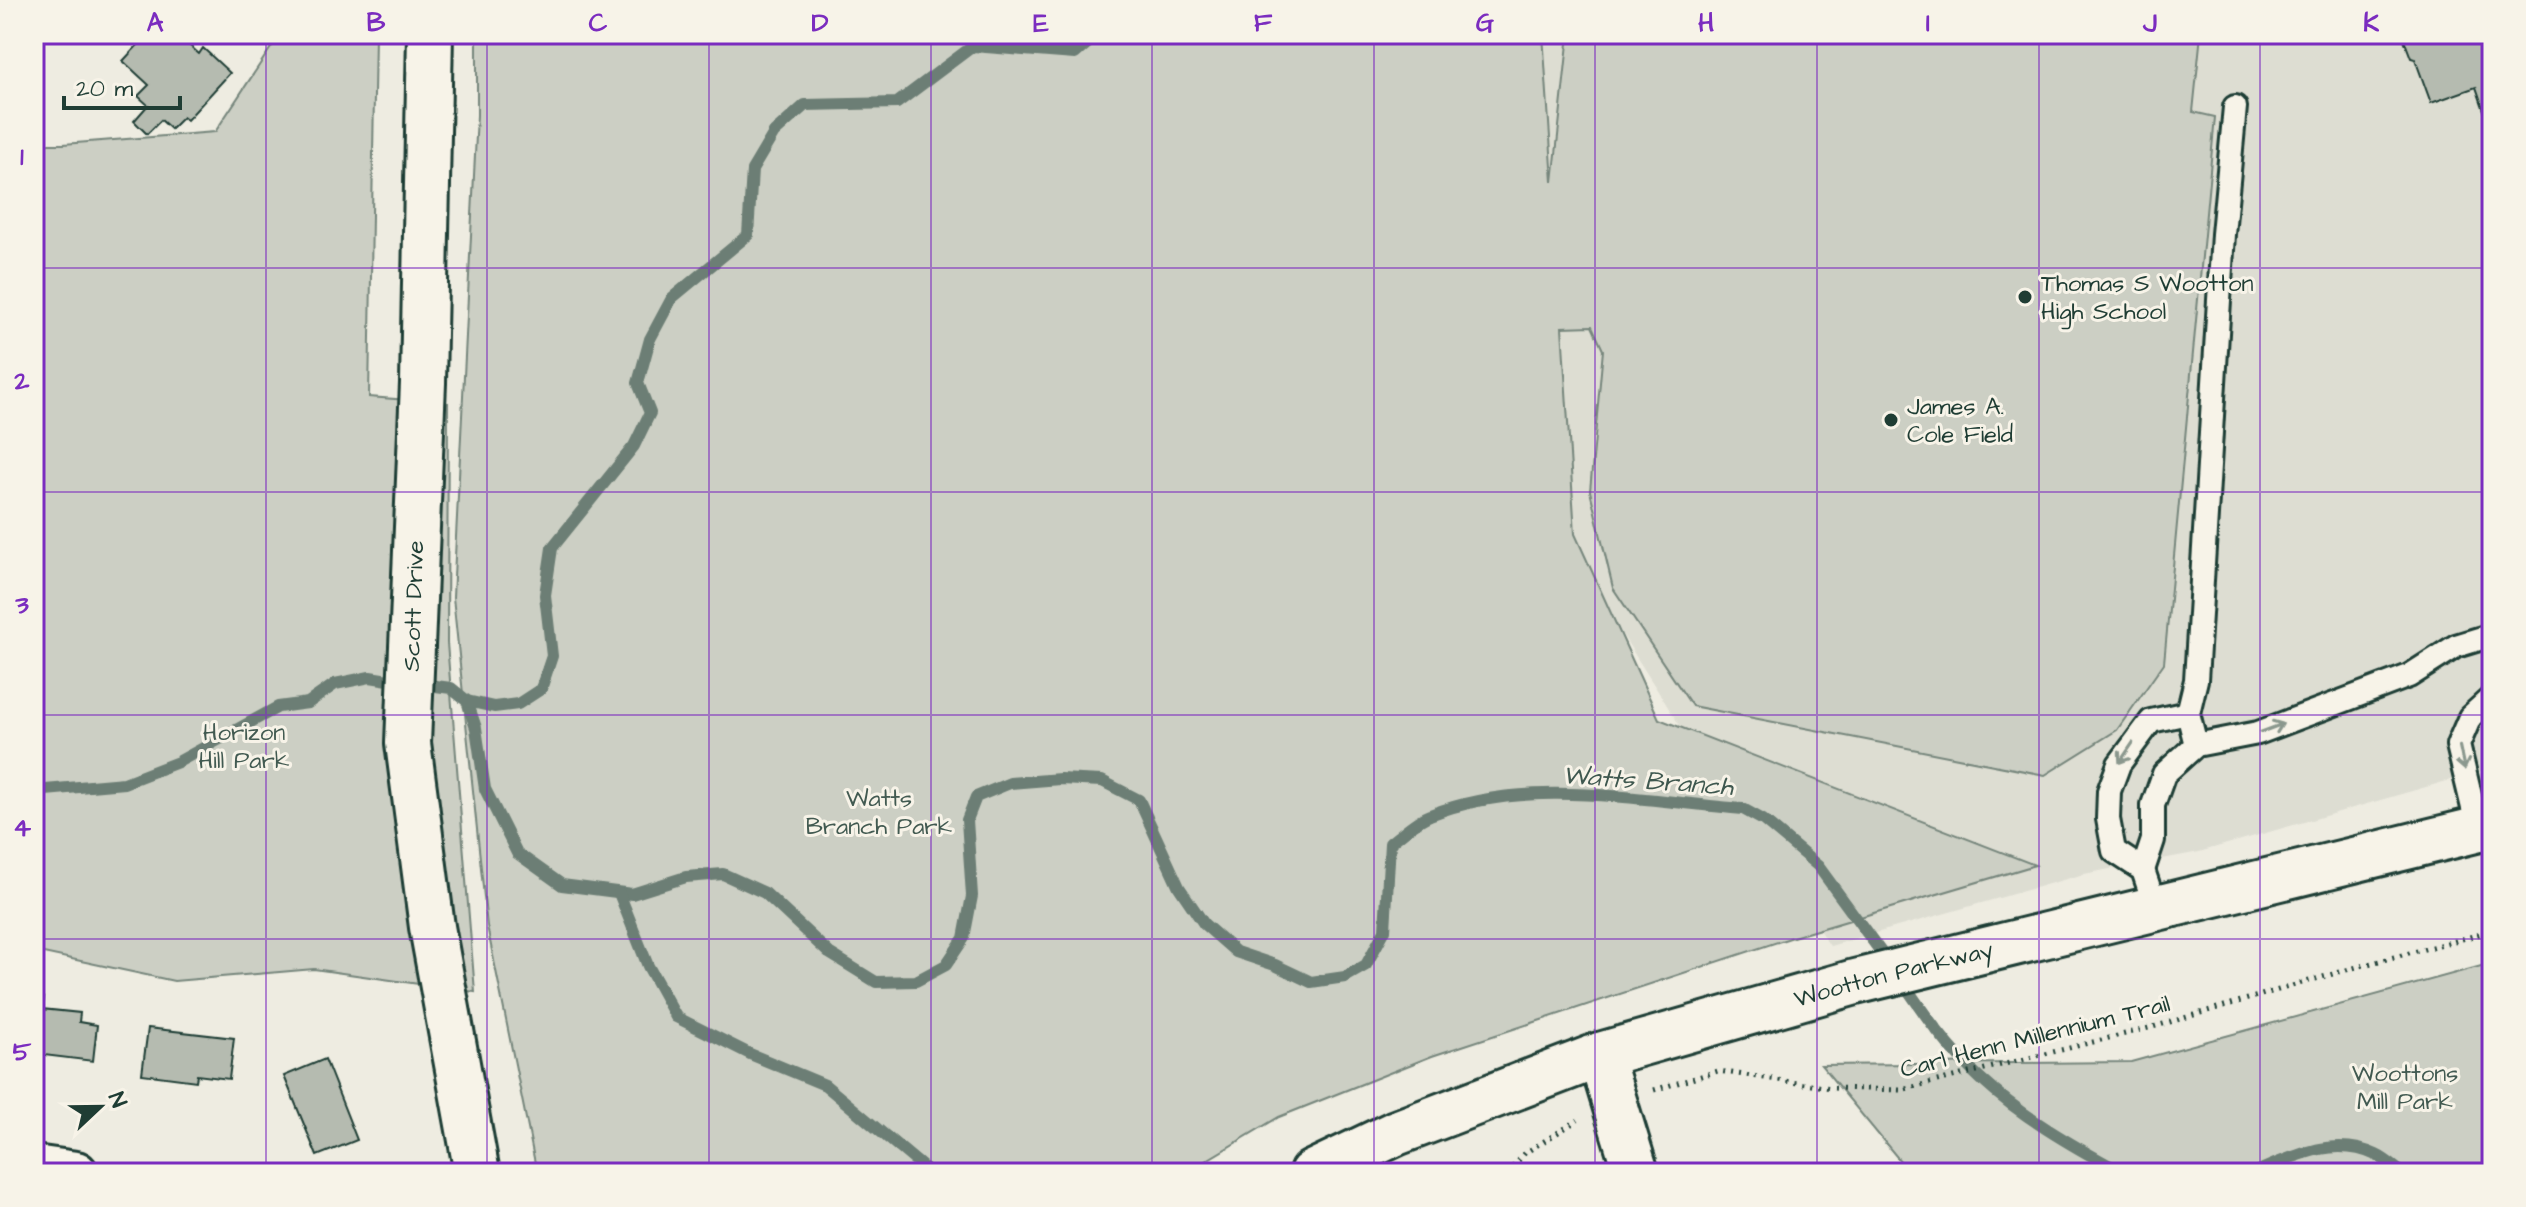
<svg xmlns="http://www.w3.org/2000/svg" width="2526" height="1207" font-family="'Architects Daughter',sans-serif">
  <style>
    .built { fill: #ddddd2 }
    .green { fill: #cccfc4; stroke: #76867c; stroke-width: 2 }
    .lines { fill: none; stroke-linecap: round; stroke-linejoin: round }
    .stream { stroke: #6c7e74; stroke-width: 12 }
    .building { fill: #b5bbb0; stroke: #1f3d34; stroke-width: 2 }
    .lane-casing { stroke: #1f3d34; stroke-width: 28 }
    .street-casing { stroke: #1f3d34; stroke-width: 48 }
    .secondary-casing { stroke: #1f3d34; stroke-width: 50 }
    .path { stroke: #1f3d34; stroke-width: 5; stroke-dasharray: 2 6; stroke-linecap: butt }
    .lane { stroke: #f7f3e8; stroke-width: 22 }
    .street { stroke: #f7f3e8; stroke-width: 42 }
    .secondary { stroke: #f7f3e8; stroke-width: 44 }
    .oneway { stroke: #8b988e }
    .grid { fill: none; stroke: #7b2cbf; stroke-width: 2; stroke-opacity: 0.55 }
    .poi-dot { fill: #1f3d34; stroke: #f7f3e8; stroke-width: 3 }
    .labels { text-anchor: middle; stroke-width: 6; stroke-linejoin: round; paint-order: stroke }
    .poi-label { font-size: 24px; fill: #1f3d34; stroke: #f7f3e8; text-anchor: start }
    .street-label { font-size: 24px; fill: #1f3d34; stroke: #f7f3e8 }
    .park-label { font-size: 24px; fill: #425a51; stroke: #f7f3e8 }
    .water-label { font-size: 26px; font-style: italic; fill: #3f584f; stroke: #f7f3e8 }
    .neatline { fill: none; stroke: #7b2cbf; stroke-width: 3 }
    .grid-label { font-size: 26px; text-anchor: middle; font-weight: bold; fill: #7b2cbf }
  </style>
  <rect width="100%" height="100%" fill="#eeece1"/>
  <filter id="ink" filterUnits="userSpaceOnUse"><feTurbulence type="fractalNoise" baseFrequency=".0125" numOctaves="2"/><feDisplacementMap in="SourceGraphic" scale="16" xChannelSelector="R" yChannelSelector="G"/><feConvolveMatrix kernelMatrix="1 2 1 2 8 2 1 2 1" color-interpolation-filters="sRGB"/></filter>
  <g filter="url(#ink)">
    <path class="built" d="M1541,34H2492V768L2199,852L2084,874L1830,946L1699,756L1575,560Z"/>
    <g class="green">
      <path d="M280,34H375L369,397L448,403L447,643L475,992L314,969L174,981L34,951V144H63L215,132Z"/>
      <path d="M477,34H1543L1553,182L1569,34H2201L2193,112L2215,117L2164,663L2117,730L2045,775L1692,706L1613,588L1590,491L1603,350L1592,326L1562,327L1575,534L1659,719L2035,865L1793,937L1432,1056L1279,1117L1185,1173H537L487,926L453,597L477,115Z"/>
      <path d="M2492,963V1173H1910L1821,1065L2131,1062Z"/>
    </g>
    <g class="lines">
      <g class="stream">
        <path d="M420,684L451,688L467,701L476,728L485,789L517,853L562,885L632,894L686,877L723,874L765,893L829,953L876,982L916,981L946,965L964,938L972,896L967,820L976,797L1010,783L1060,779L1102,781L1139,800L1179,887L1204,924L1236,952L1275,965L1311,982L1345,977L1366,965L1385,930L1390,843C1402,834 1416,820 1430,815C1527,776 1643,801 1743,809L1763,820L1818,866L1889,963"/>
        <path d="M467,701L494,707L518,704L541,689L552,656L545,595L552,548L634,446L650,413L638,383L650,339L672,298L748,235L752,170L774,133L805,105L897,103L973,46L1075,54L1098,34"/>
        <path d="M34,791L124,783L178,762L278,707L308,703L335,684L370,677L401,682"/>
        <path d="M619,893L648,966L676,1017L750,1054L825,1085L930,1173"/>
        <path d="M1900,978C1924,1014 1949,1050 1981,1079C2021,1116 2071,1145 2119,1171L2128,1173"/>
        <path d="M2253,1173C2293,1157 2333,1135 2376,1155C2385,1159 2394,1167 2402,1173"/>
      </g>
    </g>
    <g class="building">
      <path d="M148,34H177L199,54L203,48L230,73L187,120L183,117L171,129L161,120L147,134L134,121L148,105L138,96L149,85L123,61Z"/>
      <path d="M2402,34H2492V117L2487,119L2476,87L2431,103L2415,59L2411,58Z"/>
      <path d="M34,997L44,998L42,1009L80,1013L79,1022L97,1025L93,1061L36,1054L34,1061Z"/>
      <path d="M148,1028L234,1038L229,1079L197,1075L196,1081L142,1074Z"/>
      <path d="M325,1059L357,1140L317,1156L284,1076Z"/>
    </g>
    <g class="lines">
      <defs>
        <g id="lane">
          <path d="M2196,745L2188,713L2196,680L2223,234L2235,107"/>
          <path d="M2478,829L2458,745L2470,717L2492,697"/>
          <path d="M2143,870L2153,840V805L2164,774L2196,745L2258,733L2409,676L2456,646L2492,635"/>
          <path d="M2156,909L2143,870L2114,851L2108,819L2109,791L2119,764L2151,721L2188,713"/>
        </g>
        <path id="street" d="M34,1167L76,1173"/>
        <g id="secondary">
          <path d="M430,34L423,383L408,743L432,927L477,1173"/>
          <path d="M1600,1055L1636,1173"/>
          <path id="s1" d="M1312,1173L1396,1133L1600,1055L1855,982L2492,826"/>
        </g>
      </defs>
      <use href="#lane" class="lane-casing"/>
      <use href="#street" class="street-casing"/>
      <use href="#secondary" class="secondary-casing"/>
      <g class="path">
        <path d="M1654,1090L1718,1071L1831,1088L1901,1090L2153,1027L2353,968L2492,931"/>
        <path d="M1508,1173L1525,1153L1578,1120"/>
      </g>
      <use href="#lane" class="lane"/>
      <use href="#street" class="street"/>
      <use href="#secondary" class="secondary"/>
    </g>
    <defs><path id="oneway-shaft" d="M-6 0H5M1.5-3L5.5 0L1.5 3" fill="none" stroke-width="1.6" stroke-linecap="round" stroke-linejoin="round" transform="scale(2)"/></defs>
    <g class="oneway">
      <use href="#oneway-shaft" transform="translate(2272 728) rotate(-21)"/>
      <use href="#oneway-shaft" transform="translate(2126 753) rotate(124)"/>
      <use href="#oneway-shaft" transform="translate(2462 758) rotate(78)"/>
    </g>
  </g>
  <path class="grid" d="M266,34V1173M487,34V1173M709,34V1173M931,34V1173M1152,34V1173M1374,34V1173M1595,34V1173M1817,34V1173M2039,34V1173M2260,34V1173M34,268H2492M34,492H2492M34,715H2492M34,939H2492"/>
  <g class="poi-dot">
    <circle cx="2025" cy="297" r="8"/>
    <circle cx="1891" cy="420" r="8"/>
  </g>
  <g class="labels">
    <g class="poi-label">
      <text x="2041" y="291">Thomas S Wootton<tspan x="2041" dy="28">High School</tspan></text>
      <text x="1907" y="414">James A.<tspan x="1907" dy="28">Cole Field</tspan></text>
    </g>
    <g class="street-label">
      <text transform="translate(413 606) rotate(-88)" y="8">Scott Drive</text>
      <text dy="8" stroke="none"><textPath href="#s1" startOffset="616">Wootton Parkway</textPath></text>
      <text transform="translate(2035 1036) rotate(-14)" y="8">Carl Henn Millennium Trail</text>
    </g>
    <g class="park-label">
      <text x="244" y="740">Horizon<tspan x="244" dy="28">Hill Park</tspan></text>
      <text x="879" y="806">Watts<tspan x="879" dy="28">Branch Park</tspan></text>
      <text x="2405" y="1081">Woottons<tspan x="2405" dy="28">Mill Park</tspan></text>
    </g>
    <g class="water-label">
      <text transform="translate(1648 780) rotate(4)" y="9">Watts Branch</text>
    </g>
  </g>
  <rect width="2526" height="1207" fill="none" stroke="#f7f3e8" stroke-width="88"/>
  <g transform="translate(100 1107) rotate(68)" stroke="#f7f3e8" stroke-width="6" paint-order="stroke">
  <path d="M0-6L14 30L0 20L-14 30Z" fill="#1f3d34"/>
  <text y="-12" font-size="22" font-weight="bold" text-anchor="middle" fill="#1f3d34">N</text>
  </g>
  <path d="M64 96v12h116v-12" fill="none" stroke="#1f3d34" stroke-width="4"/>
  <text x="76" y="96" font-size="24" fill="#1f3d34" stroke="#f7f3e8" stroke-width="6" paint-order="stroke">20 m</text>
  <rect x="44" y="44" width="2438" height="1119" class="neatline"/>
  <g class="grid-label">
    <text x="155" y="31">A</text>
    <text x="376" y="31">B</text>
    <text x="598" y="31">C</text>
    <text x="820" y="31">D</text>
    <text x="1041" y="31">E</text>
    <text x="1263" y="31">F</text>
    <text x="1485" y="31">G</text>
    <text x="1706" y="31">H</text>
    <text x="1928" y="31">I</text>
    <text x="2150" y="31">J</text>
    <text x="2371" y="31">K</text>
    <text x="22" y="165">1</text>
    <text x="22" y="389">2</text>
    <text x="22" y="613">3</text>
    <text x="22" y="836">4</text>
    <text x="22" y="1060">5</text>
  </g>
</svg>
